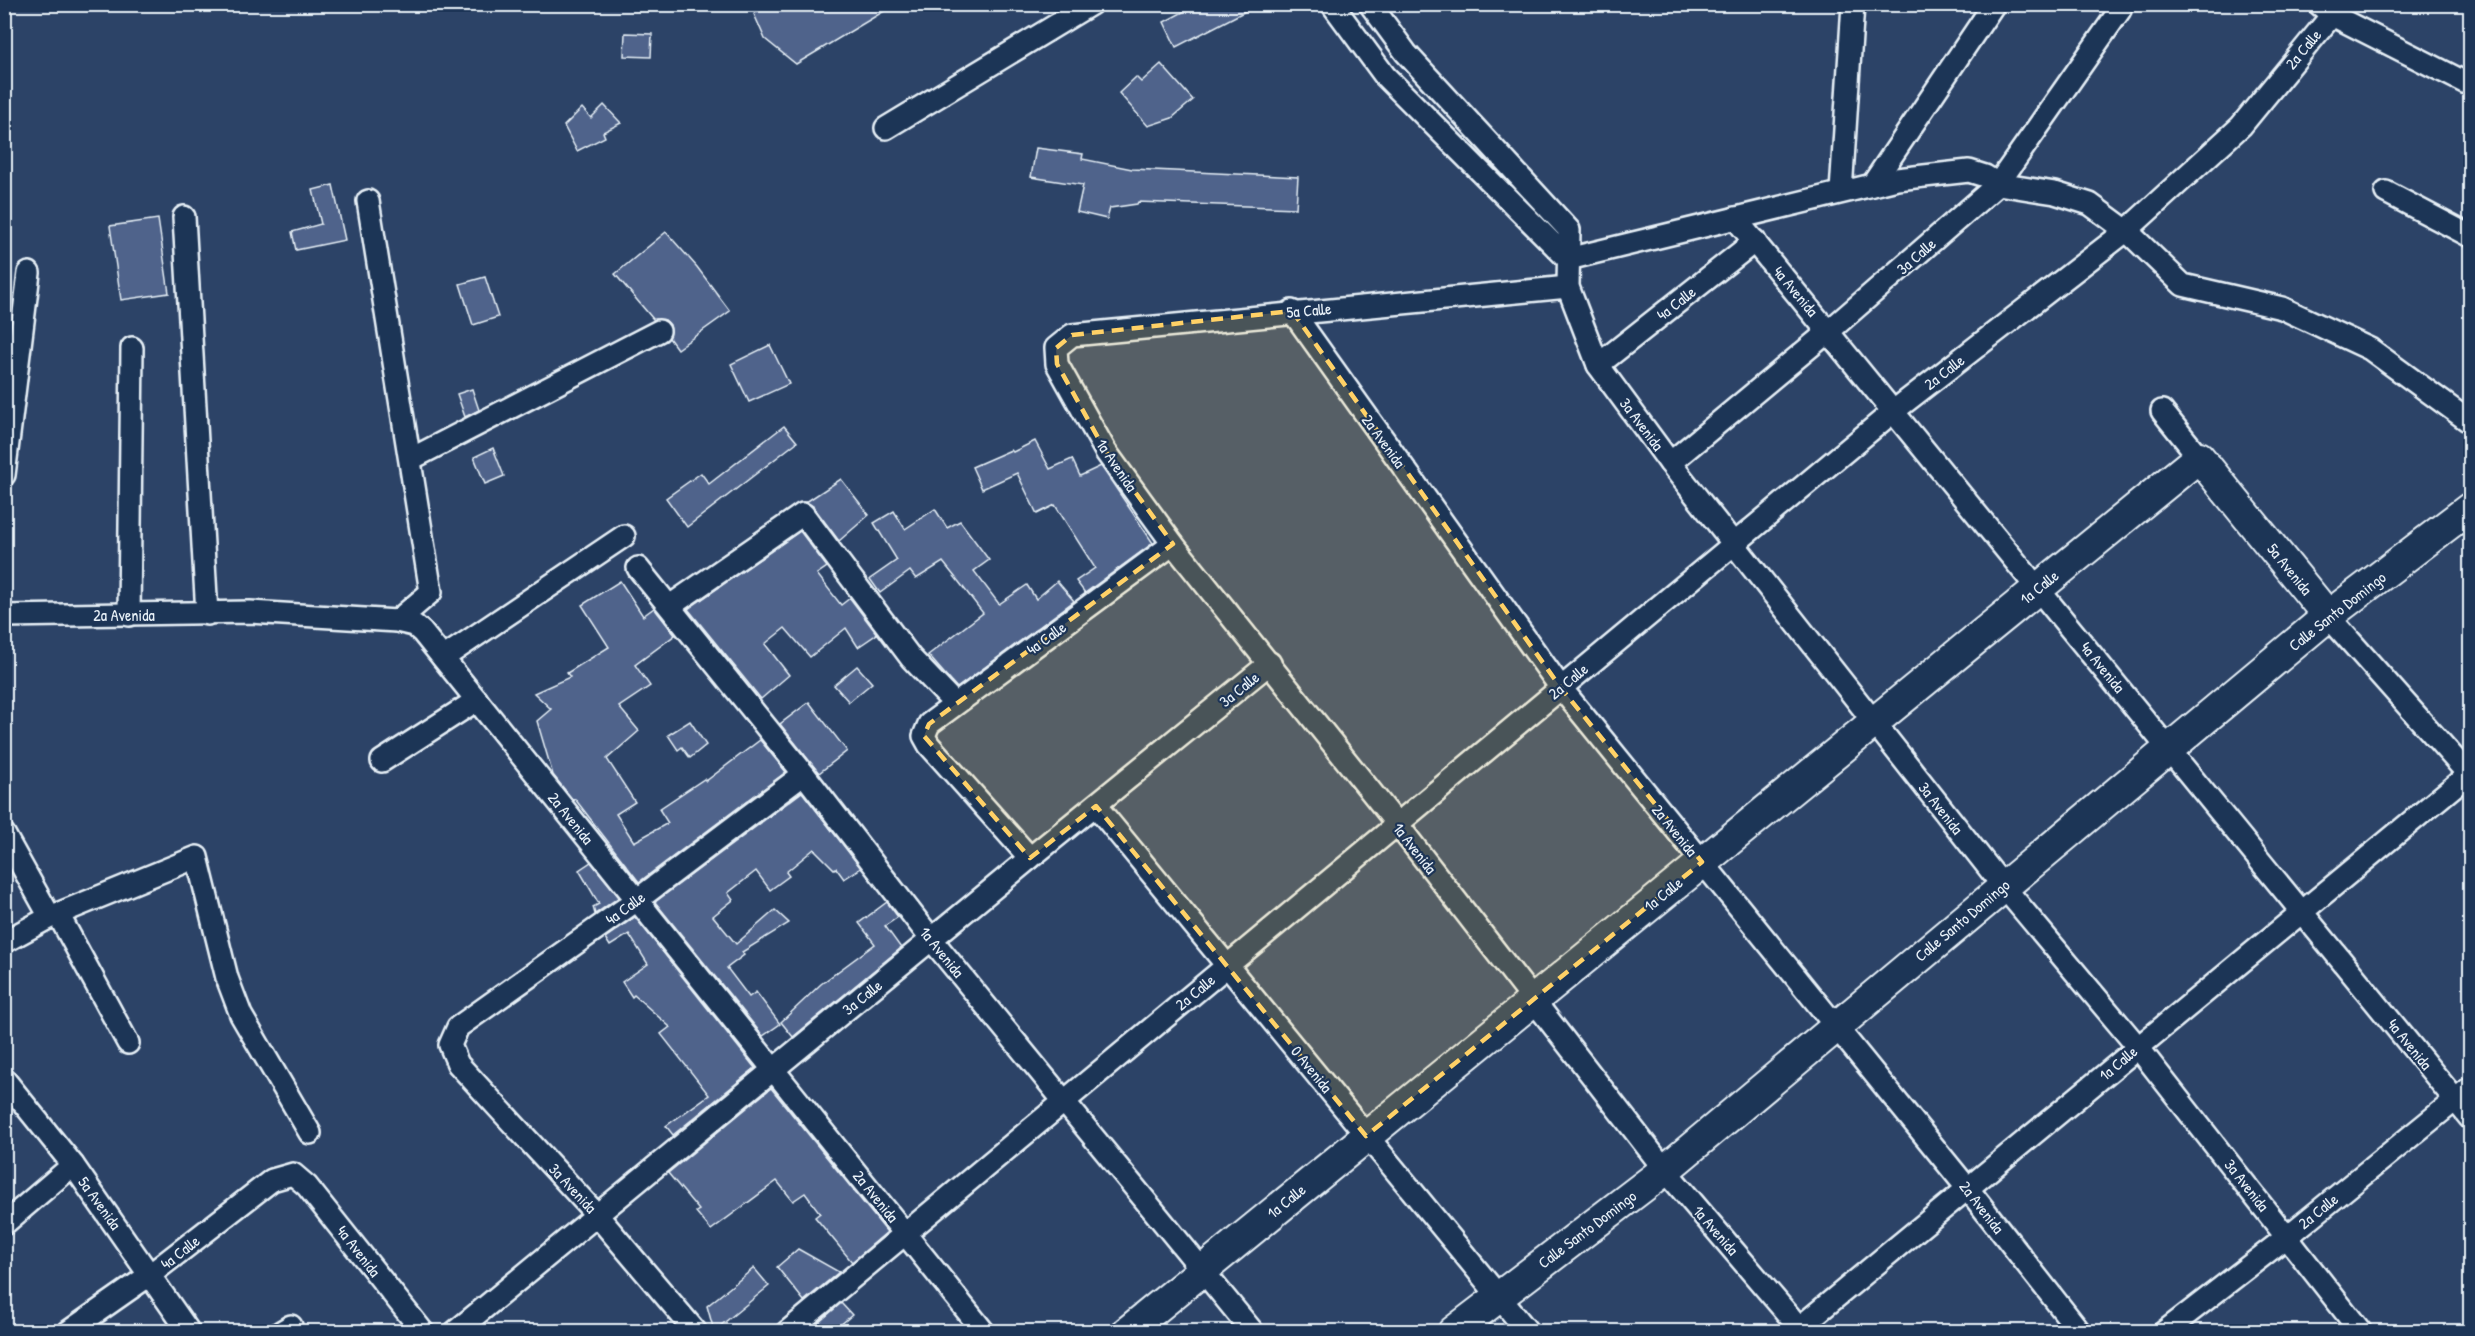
<svg xmlns="http://www.w3.org/2000/svg" width="2475" height="1336" font-family="'Patrick Hand',sans-serif">
  <style>
    .building { fill: #50648b; stroke: #e8f1f8; stroke-width: 1.5 }
    .lines { fill: none; stroke-linecap: round; stroke-linejoin: round }
    .minor-casing { stroke: #e8f1f8; stroke-width: 26 }
    .secondary-casing { stroke: #e8f1f8; stroke-width: 34 }
    .minor { stroke: #1d3557; stroke-width: 21 }
    .secondary { stroke: #1d3557; stroke-width: 30 }
    .marked { fill: #ffd166; fill-opacity: 0.2; stroke: #ffd166; stroke-width: 4.5; stroke-dasharray: 12 8; stroke-linejoin: round }
    .labels { text-anchor: middle; stroke-width: 4.5; stroke-linejoin: round; paint-order: stroke }
    .street-label { font-size: 16px; fill: #e8f1f8; stroke: #1d3557 }
  </style>
  <rect width="100%" height="100%" fill="#2c4367"/>
  <filter id="ink" filterUnits="userSpaceOnUse"><feTurbulence type="fractalNoise" baseFrequency=".0167" numOctaves="2"/><feDisplacementMap in="SourceGraphic" scale="12" xChannelSelector="R" yChannelSelector="G"/><feConvolveMatrix kernelMatrix="1 2 1 2 8 2 1 2 1" color-interpolation-filters="sRGB"/></filter>
  <g filter="url(#ink)">
    <g class="building">
      <path d="M768,4H896L796,64L765,39L754,14Z"/>
      <path d="M1198,4H1259L1176,47L1164,22Z"/>
      <path d="M625,33L652,34L651,57L624,56Z"/>
      <path d="M1161,64L1193,100L1172,118L1148,126L1119,93L1136,77L1141,82Z"/>
      <path d="M604,105L621,123L603,132L605,137L577,151L564,126L582,108L591,118Z"/>
      <path d="M1036,148L1083,154L1082,159L1132,169L1298,177L1296,208L1138,202L1137,204L1110,208L1107,219L1077,212L1083,185L1031,177Z"/>
      <path d="M333,185L345,240L296,250L292,232L321,224L313,190Z"/>
      <path d="M158,219L169,293L121,300L110,226Z"/>
      <path d="M666,232L697,267L730,311L677,349L669,338L670,325L665,320L653,319L615,274Z"/>
      <path d="M485,277L498,317L473,325L460,284Z"/>
      <path d="M770,345L789,384L749,402L731,364Z"/>
      <path d="M472,389L479,410L465,417L457,394Z"/>
      <path d="M784,426L797,442L687,527L666,498L701,473L709,484Z"/>
      <path d="M1035,441L1050,469L1072,459L1080,476L1101,466L1153,543L1085,593L1076,581L1095,568L1055,505L1037,514L1017,473L982,489L972,467L1011,450L1013,452Z"/>
      <path d="M493,448L504,476L485,484L474,457Z"/>
      <path d="M841,479L869,515L839,541L813,506L806,502Z"/>
      <path d="M935,509L947,528L960,521L989,560L974,571L999,604L1027,585L1036,599L1057,581L1074,601L957,688L928,655L983,613L959,582L943,562L916,579L910,571L880,593L870,579L897,560L874,523L894,511L905,529Z"/>
      <path d="M800,531L827,567L817,574L841,605L850,598L877,634L858,647L846,628L810,657L785,628L765,644L789,675L761,699L688,609Z"/>
      <path d="M620,581L643,616L654,608L675,635L635,665L650,686L619,707L639,731L607,759L635,802L616,814L634,842L668,823L659,809L704,779L706,781L760,740L786,772L639,882L575,799L573,800L553,775L537,721L551,709L534,693L570,677L567,673L609,647L582,605Z"/>
      <path d="M857,666L872,683L849,702L834,685Z"/>
      <path d="M809,702L847,751L819,773L780,724Z"/>
      <path d="M690,721L706,745L690,758L682,747L678,750L668,735Z"/>
      <path d="M802,792L861,868L844,879L836,868L834,869L814,849L786,872L789,876L770,890L756,871L728,893L733,900L713,916L736,944L775,910L789,923L742,952L744,955L727,968L749,997L756,992L780,1024L763,1036L655,902Z"/>
      <path d="M591,862L619,897L595,914L593,907L599,904L579,870Z"/>
      <path d="M887,902L898,917L885,926L901,948L793,1037L781,1022L821,984L875,944L859,923Z"/>
      <path d="M635,917L755,1068L673,1135L666,1126L709,1095L661,1034L670,1027L634,995L632,997L622,982L648,964L629,934L610,946L605,938Z"/>
      <path d="M771,1088L887,1232L852,1262L815,1217L820,1213L805,1193L793,1201L777,1181L711,1230L696,1212L699,1210L668,1173Z"/>
      <path d="M798,1249L839,1272L804,1301L777,1267Z"/>
      <path d="M754,1268L769,1286L714,1331L707,1306Z"/>
      <path d="M841,1303L852,1315L832,1332H808Z"/>
    </g>
    <g class="lines">
      <defs>
        <g id="minor">
          <path d="M1332,4L1385,76L1568,259"/>
          <path d="M1370,4L1406,53L1569,230L1568,287L1598,365L1670,463L1874,722L2003,886L2137,1046L2361,1332"/>
          <path d="M2319,4L2332,15L2470,85"/>
          <path d="M886,128L1091,4"/>
          <path d="M1872,185L1994,4"/>
          <path d="M1841,192L1853,4"/>
          <path d="M2386,192L2470,236"/>
          <path d="M368,201L431,592L397,621"/>
          <path d="M184,217L207,614"/>
          <path d="M1735,218L2470,1118"/>
          <path d="M1568,259L1897,179L1969,171L1985,176L1998,184L2055,193L2090,204L2128,232L2183,285L2282,308L2370,349L2470,422"/>
          <path d="M1568,287L1072,335L1056,348L1057,364L1106,452L1173,544L1397,824L1665,1170L1803,1332"/>
          <path d="M1292,311L1561,688L1968,1189L2080,1332"/>
          <path d="M1598,365L1755,241"/>
          <path d="M2162,411L2199,457"/>
          <path d="M411,459L659,331"/>
          <path d="M1670,463L1829,331L1998,184L2120,10"/>
          <path d="M4,475L29,273"/>
          <path d="M638,568L804,774L932,940L1253,1332"/>
          <path d="M670,606L803,514L911,658L955,704"/>
          <path d="M129,615L132,348"/>
          <path d="M4,616L250,612L397,621L414,625L422,632L984,1332"/>
          <path d="M2328,616L2470,776"/>
          <path d="M443,658L624,536"/>
          <path d="M382,761L477,700"/>
          <path d="M1096,806L1528,1332"/>
          <path d="M4,834L50,917"/>
          <path d="M1030,858L929,745L924,736L929,724L1173,544"/>
          <path d="M58,914L128,1043"/>
          <path d="M4,942L50,917L197,857L227,978L241,1015L310,1133"/>
          <path d="M4,1079L73,1165L189,1332"/>
          <path d="M4,1224L73,1165"/>
          <path d="M68,1332L151,1274L272,1180L293,1174L307,1186L423,1332"/>
          <path d="M281,1332L291,1326"/>
          <path d="M455,1332L1030,858L1270,663"/>
          <path d="M696,1332L596,1214L458,1064L450,1045L458,1027L637,900L804,774"/>
          <path d="M787,1332L1895,410L2126,231L2241,126L2332,15"/>
          <path d="M1794,1332L2470,773"/>
          <path d="M2164,1332L2288,1236L2470,1088"/>
        </g>
        <g id="secondary">
          <path d="M1127,1332L2199,457L2328,616"/>
          <path d="M1453,1332L1665,1170L2328,616L2470,508"/>
        </g>
      </defs>
      <use href="#minor" class="minor-casing"/>
      <use href="#secondary" class="secondary-casing"/>
      <use href="#minor" class="minor"/>
      <use href="#secondary" class="secondary"/>
    </g>
  </g>
  <path class="marked" d="M1292,311L1561,688L1702,862L1366,1136L1096,806L1030,858L924,736L929,724L1173,544L1106,452L1057,364L1056,348L1072,335Z"/>
  <g class="labels">
    <g class="street-label">
      <text transform="translate(2303 49) rotate(-50)" y="6">2a Calle</text>
      <text transform="translate(1916 256) rotate(-41)" y="6">3a Calle</text>
      <text transform="translate(1796 291) rotate(50)" y="6">4a Avenida</text>
      <text transform="translate(1676 303) rotate(-38)" y="6">4a Calle</text>
      <text transform="translate(1309 310) rotate(-5)" y="6">5a Calle</text>
      <text transform="translate(1944 372) rotate(-38)" y="6">2a Calle</text>
      <text transform="translate(1642 424) rotate(53)" y="6">3a Avenida</text>
      <text transform="translate(1384 441) rotate(54)" y="6">2a Avenida</text>
      <text transform="translate(1117 465) rotate(56)" y="6">1a Avenida</text>
      <text transform="translate(2290 569) rotate(51)" y="6">5a Avenida</text>
      <text transform="translate(2039 587) rotate(-39)" y="6">1a Calle</text>
      <text transform="translate(2337 611) rotate(-38)" y="6">Calle Santo Domingo</text>
      <text x="124" y="621">2a Avenida</text>
      <text transform="translate(1046 638) rotate(-36)" y="6">4a Calle</text>
      <text transform="translate(2103 667) rotate(51)" y="6">4a Avenida</text>
      <text transform="translate(1568 681) rotate(-40)" y="6">2a Calle</text>
      <text transform="translate(1239 689) rotate(-39)" y="6">3a Calle</text>
      <text transform="translate(1941 808) rotate(52)" y="6">3a Avenida</text>
      <text transform="translate(571 818) rotate(51)" y="6">2a Avenida</text>
      <text transform="translate(1675 830) rotate(51)" y="6">2a Avenida</text>
      <text transform="translate(1415 848) rotate(52)" y="6">1a Avenida</text>
      <text transform="translate(1663 894) rotate(-39)" y="6">1a Calle</text>
      <text transform="translate(625 908) rotate(-36)" y="6">4a Calle</text>
      <text transform="translate(1962 920) rotate(-40)" y="6">Calle Santo Domingo</text>
      <text transform="translate(942 952) rotate(51)" y="6">1a Avenida</text>
      <text transform="translate(1195 992) rotate(-40)" y="6">2a Calle</text>
      <text transform="translate(862 997) rotate(-39)" y="6">3a Calle</text>
      <text transform="translate(2410 1044) rotate(51)" y="6">4a Avenida</text>
      <text transform="translate(2118 1063) rotate(-40)" y="6">1a Calle</text>
      <text transform="translate(1312 1069) rotate(51)" y="6">0 Avenida</text>
      <text transform="translate(2247 1185) rotate(52)" y="6">3a Avenida</text>
      <text transform="translate(573 1188) rotate(47)" y="6">3a Avenida</text>
      <text transform="translate(876 1196) rotate(51)" y="6">2a Avenida</text>
      <text transform="translate(1286 1201) rotate(-39)" y="6">1a Calle</text>
      <text transform="translate(100 1203) rotate(54)" y="6">5a Avenida</text>
      <text transform="translate(1982 1207) rotate(52)" y="6">2a Avenida</text>
      <text transform="translate(2318 1211) rotate(-39)" y="6">2a Calle</text>
      <text transform="translate(1587 1229) rotate(-37)" y="6">Calle Santo Domingo</text>
      <text transform="translate(1716 1230) rotate(49)" y="6">1a Avenida</text>
      <text transform="translate(359 1251) rotate(52)" y="6">4a Avenida</text>
      <text transform="translate(180 1252) rotate(-38)" y="6">4a Calle</text>
    </g>
  </g>
  <rect width="2475" height="1336" fill="none" stroke="#1d3557" stroke-width="24"/>
  <rect x="12" y="12" width="2451" height="1312" fill="none" stroke="#e8f1f8" stroke-width="2" filter="url(#ink)"/>
</svg>
